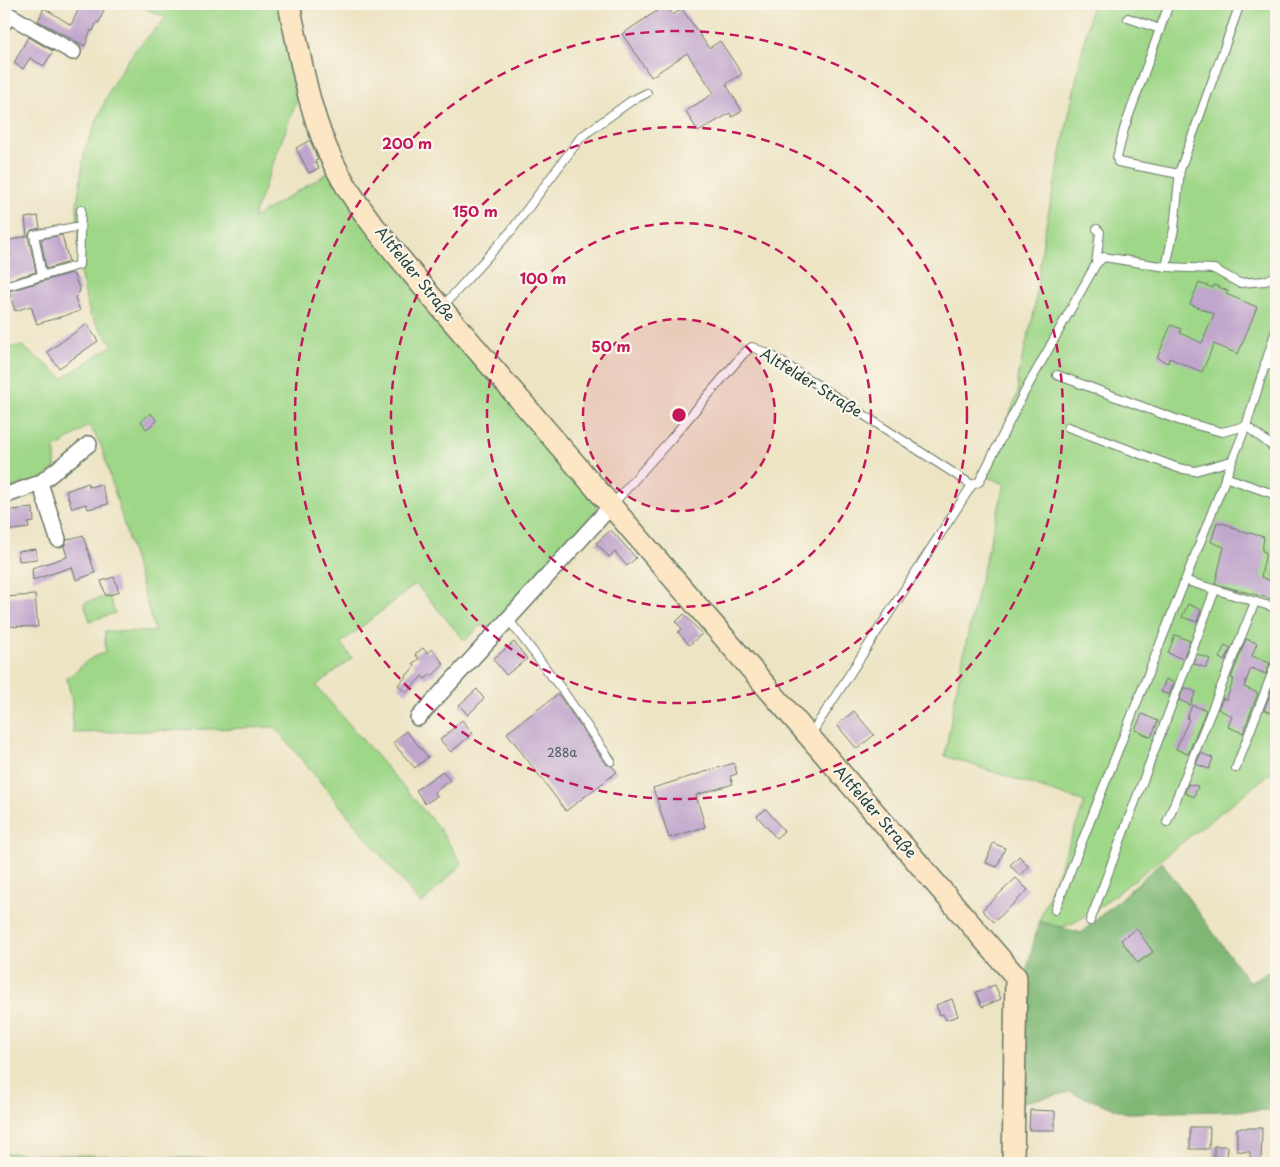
<svg xmlns="http://www.w3.org/2000/svg" width="1280" height="1167" font-family="'Playpen Sans',sans-serif">
  <style>
    .green { fill: #9fd788; stroke: #5f8a5e }
    .forest { fill: #7fb874; stroke: #4f7a54 }
    .building { fill: #c0a5cc }
    .lines { fill: none; stroke-linecap: round; stroke-linejoin: round }
    .lane-casing { stroke: #677766; stroke-width: 10 }
    .street-casing { stroke: #677766; stroke-width: 18 }
    .secondary-casing { stroke: #677766; stroke-width: 24 }
    .lane { stroke: #fff; stroke-width: 8 }
    .street { stroke: #fff; stroke-width: 15 }
    .secondary { stroke: #fce6c4; stroke-width: 21 }
    .ring { fill: none; stroke: #c2185b; stroke-width: 2.5; stroke-dasharray: 9 6 }
    .labels { text-anchor: middle; stroke-width: 4.5; stroke-linejoin: round; paint-order: stroke }
    .number-label { font-size: 12px; fill: #47575a }
    .street-label { font-size: 15px; fill: #1f3d34; stroke: #fbf7ec }
    .centre { fill: #c2185b; stroke: #fbf7ec; stroke-width: 2.5 }
    .ring-label { font-size: 15px; text-anchor: middle; font-weight: bold; fill: #c2185b; stroke: #fbf7ec; stroke-width: 4.5; stroke-linejoin: round; paint-order: stroke }
  </style>
  <rect width="100%" height="100%" fill="#fbf7ec"/>
  <filter id="ink" filterUnits="userSpaceOnUse"><feTurbulence type="fractalNoise" baseFrequency=".02" numOctaves="2"/><feDisplacementMap in="SourceGraphic" scale="10" xChannelSelector="R" yChannelSelector="G"/><feConvolveMatrix kernelMatrix="1 2 1 2 8 2 1 2 1" color-interpolation-filters="sRGB"/></filter>
  <filter id="wash" filterUnits="userSpaceOnUse"><feTurbulence type="fractalNoise" baseFrequency=".0096" numOctaves="4" result="noise"/><feDisplacementMap in="SourceGraphic" scale="20" xChannelSelector="R" yChannelSelector="G"/><feGaussianBlur stdDeviation="1.12" result="paint"/><feColorMatrix in="noise" values="0 0 0 0 0 0 0 0 0 0 0 0 0 0 0 0 0 1.4 0 .05"/><feComposite in="paint" operator="in"/></filter>
  <g filter="url(#wash)">
    <rect width="100%" height="100%" fill="#ede4c4"/>
    <g class="green">
      <path d="M136,4H289L305,78L253,218L336,168L595,498L597,513L494,627L479,626L465,641L416,584L341,643L352,658L316,686L439,828L462,864L421,904L275,727L73,733L72,702L67,678C82,668 86,657 105,653V631L155,632L101,445L89,425L55,449V468L42,479L4,490V348L22,346L63,378L113,345L90,315L80,273L77,205L85,149L111,87L124,66L136,49L166,18Z"/>
      <path d="M1092,4H1276V769L1093,912C1073,922 1059,936 1039,921L1085,802L945,756C959,664 981,574 1005,484L987,477L1018,392L1017,379L1034,312L1044,234Z"/>
      <path d="M109,595L115,613L90,621L84,603Z"/>
      <path d="M4,1153L274,1160L275,1163H4Z"/>
    </g>
    <path class="forest" d="M1162,862L1249,982L1276,968V1110L1126,1113L1070,1092L1014,1104L1020,997L1039,921L1081,933Z"/>
    <g id="blocks">
      <g class="building">
        <path d="M81,4H90L104,10L99,23L97,22L93,31L91,30L85,46L38,21L44,8L71,25Z"/>
        <path d="M666,5L673,15L682,9L709,48L720,41L742,74L726,84L742,111L732,117L730,113L698,132L686,111L714,93L687,53L651,77L622,34Z"/>
        <path d="M28,37L53,51L44,66L30,58L23,69L14,63Z"/>
        <path d="M310,140L318,160L315,161L319,168L309,173L296,148Z"/>
        <path d="M38,216L40,228L31,230L28,236L36,272L4,281V258L11,256L7,241L27,236L25,218Z"/>
        <path d="M62,235L69,262L46,269L41,239Z"/>
        <path d="M71,273L74,275L80,291L75,298L80,311L37,324L31,306L15,311L9,291Z"/>
        <path d="M1199,283L1213,288L1214,285L1228,291L1226,294L1257,307L1238,354L1214,344L1202,372L1169,358L1168,363L1157,358L1171,325L1181,329L1180,333L1202,343L1214,314L1190,304Z"/>
        <path d="M87,324L98,341L59,368L47,352Z"/>
        <path d="M151,413L157,421L146,429L141,421Z"/>
        <path d="M88,483L89,487L101,484L108,504L88,509L86,504L72,508L66,491Z"/>
        <path d="M33,508L34,522L28,523L29,528L4,531V514L12,513V510Z"/>
        <path d="M1217,522L1232,526V528L1264,537L1262,551L1266,552L1261,577L1276,583V600L1215,584L1224,547L1211,542Z"/>
        <path d="M611,530L636,558L627,566L615,552L609,557L596,543Z"/>
        <path d="M83,535L95,573L76,580L72,567L33,580L32,568L67,557L64,546L67,540Z"/>
        <path d="M36,549L37,559L19,561L18,551Z"/>
        <path d="M114,577L119,592L106,596L101,581Z"/>
        <path d="M35,595L38,627L4,626V597Z"/>
        <path d="M1188,604L1201,610L1197,622L1182,617Z"/>
        <path d="M684,614L702,634L689,645L678,632L682,629L676,622Z"/>
        <path d="M1175,635L1190,641L1183,659L1168,653Z"/>
        <path d="M1246,639L1257,643L1252,656L1270,663L1266,674L1251,668L1244,687L1258,693L1243,733L1228,727L1232,716L1218,709L1223,698L1226,700L1234,679L1231,678Z"/>
        <path d="M514,642L527,659L506,675L493,659Z"/>
        <path d="M1225,645L1231,648L1225,661L1219,658Z"/>
        <path d="M423,648L427,653L432,649L444,664L432,676L430,675L425,679L422,676L406,693L398,685L415,666L413,663L419,659L415,654Z"/>
        <path d="M1197,654L1210,659L1206,668L1193,663Z"/>
        <path d="M1276,678V715L1264,710Z"/>
        <path d="M1166,679L1174,683L1169,695L1161,692Z"/>
        <path d="M1184,687L1196,692L1190,705L1179,700Z"/>
        <path d="M477,689L484,699L468,715L459,705Z"/>
        <path d="M558,694L606,764L612,766L617,772L566,811L507,733Z"/>
        <path d="M1192,705L1206,710L1188,754L1176,749L1189,719L1187,718Z"/>
        <path d="M854,711L874,735L857,749L837,725Z"/>
        <path d="M1142,714L1158,721L1151,737L1135,730Z"/>
        <path d="M462,720L473,733L451,752L440,740Z"/>
        <path d="M406,731L428,757L415,768L393,743Z"/>
        <path d="M1201,753L1213,758L1209,769L1196,764Z"/>
        <path d="M734,763L737,774L730,776L733,784L696,795L705,827L669,838L653,788Z"/>
        <path d="M443,771L450,781L434,792L437,796L425,804L416,790Z"/>
        <path d="M1188,784L1198,786L1194,797L1185,793Z"/>
        <path d="M766,809L784,831L776,838L757,816Z"/>
        <path d="M993,843L1005,848L997,867L986,863Z"/>
        <path d="M1019,856L1029,867L1020,876L1010,865Z"/>
        <path d="M1016,878L1028,890L994,922L982,910Z"/>
        <path d="M1136,928L1153,952L1138,963L1121,940Z"/>
        <path d="M995,985L1001,999L982,1007L976,992Z"/>
        <path d="M952,999L958,1016L946,1020L943,1014L940,1015L936,1005Z"/>
        <path d="M1030,1110L1055,1111V1130H1029Z"/>
        <path d="M1190,1127H1210L1209,1149H1190Z"/>
        <path d="M1237,1128H1262L1261,1163H1250V1152L1237,1151Z"/>
        <path d="M1214,1146H1228L1227,1160H1214Z"/>
      </g>
    </g>
  </g>
  <g filter="url(#ink)">
    <use href="#blocks" fill-opacity="0" stroke="#677766" stroke-width="1"/>
    <g class="lines">
      <defs>
        <g id="lane">
          <path d="M1169,4L1124,129L1117,158L1118,162L1179,174"/>
          <path d="M1128,18L1160,29"/>
          <path d="M1096,264L1100,232L1097,229"/>
          <path d="M1166,267L1174,229L1180,170L1240,4"/>
          <path d="M42,275L34,235L80,226"/>
          <path d="M4,287L79,265L81,210"/>
          <path d="M443,306L511,231L581,137L631,101L647,93"/>
          <path d="M1265,363L1276,368"/>
          <path d="M1057,375L1181,421L1222,432L1246,426L1276,330"/>
          <path d="M1068,427L1178,468L1195,471L1231,461"/>
          <path d="M1225,477L1276,495"/>
          <path d="M612,505L670,440L744,353L752,347L771,355L972,485"/>
          <path d="M1273,576L1276,577"/>
          <path d="M1187,581L1276,608"/>
          <path d="M509,620L563,691L611,761"/>
          <path d="M811,734L972,485L979,482L1024,393L1096,264L1104,257L1166,267L1214,269L1239,283L1265,281L1276,276"/>
          <path d="M1236,768L1276,663"/>
          <path d="M1167,822L1255,602"/>
          <path d="M1055,910L1246,426L1276,449"/>
          <path d="M1090,921L1215,590"/>
        </g>
        <g id="street">
          <path d="M4,23L9,15L73,52"/>
          <path d="M40,483L58,539"/>
          <path d="M4,496L40,483L89,444"/>
          <path d="M418,718L612,505"/>
        </g>
        <path id="secondary" d="M289,4C301,59 309,118 336,168C359,213 398,255 429,294L1016,977L1013,1163"/>
      </defs>
      <use href="#lane" class="lane-casing"/>
      <use href="#street" class="street-casing"/>
      <use href="#secondary" class="secondary-casing"/>
      <use href="#lane" class="lane"/>
      <use href="#street" class="street"/>
      <use href="#secondary" class="secondary"/>
    </g>
  </g>
  <circle cx="679" cy="415" r="96" fill="#c2185b" fill-opacity=".12"/>
  <g class="ring">
    <circle cx="679" cy="415" r="96"/>
    <circle cx="679" cy="415" r="192"/>
    <circle cx="679" cy="415" r="288"/>
    <circle cx="679" cy="415" r="384"/>
  </g>
  <g class="labels">
    <g class="number-label">
      <text x="562" y="757">288a</text>
    </g>
    <g class="street-label">
      <text transform="translate(415 274) rotate(51)" y="5">Altfelder Straße</text>
      <text transform="translate(811 383) rotate(32)" y="5">Altfelder Straße</text>
      <text transform="translate(875 812) rotate(49)" y="5">Altfelder Straße</text>
    </g>
  </g>
  <circle cx="679" cy="415" r="8" class="centre"/>
  <g class="ring-label">
    <text x="407" y="149">200 m</text>
    <text x="475" y="217">150 m</text>
    <text x="543" y="284">100 m</text>
    <text x="611" y="352">50 m</text>
  </g>
  <rect width="1280" height="1167" fill="none" stroke="#fbf7ec" stroke-width="20"/>
</svg>
